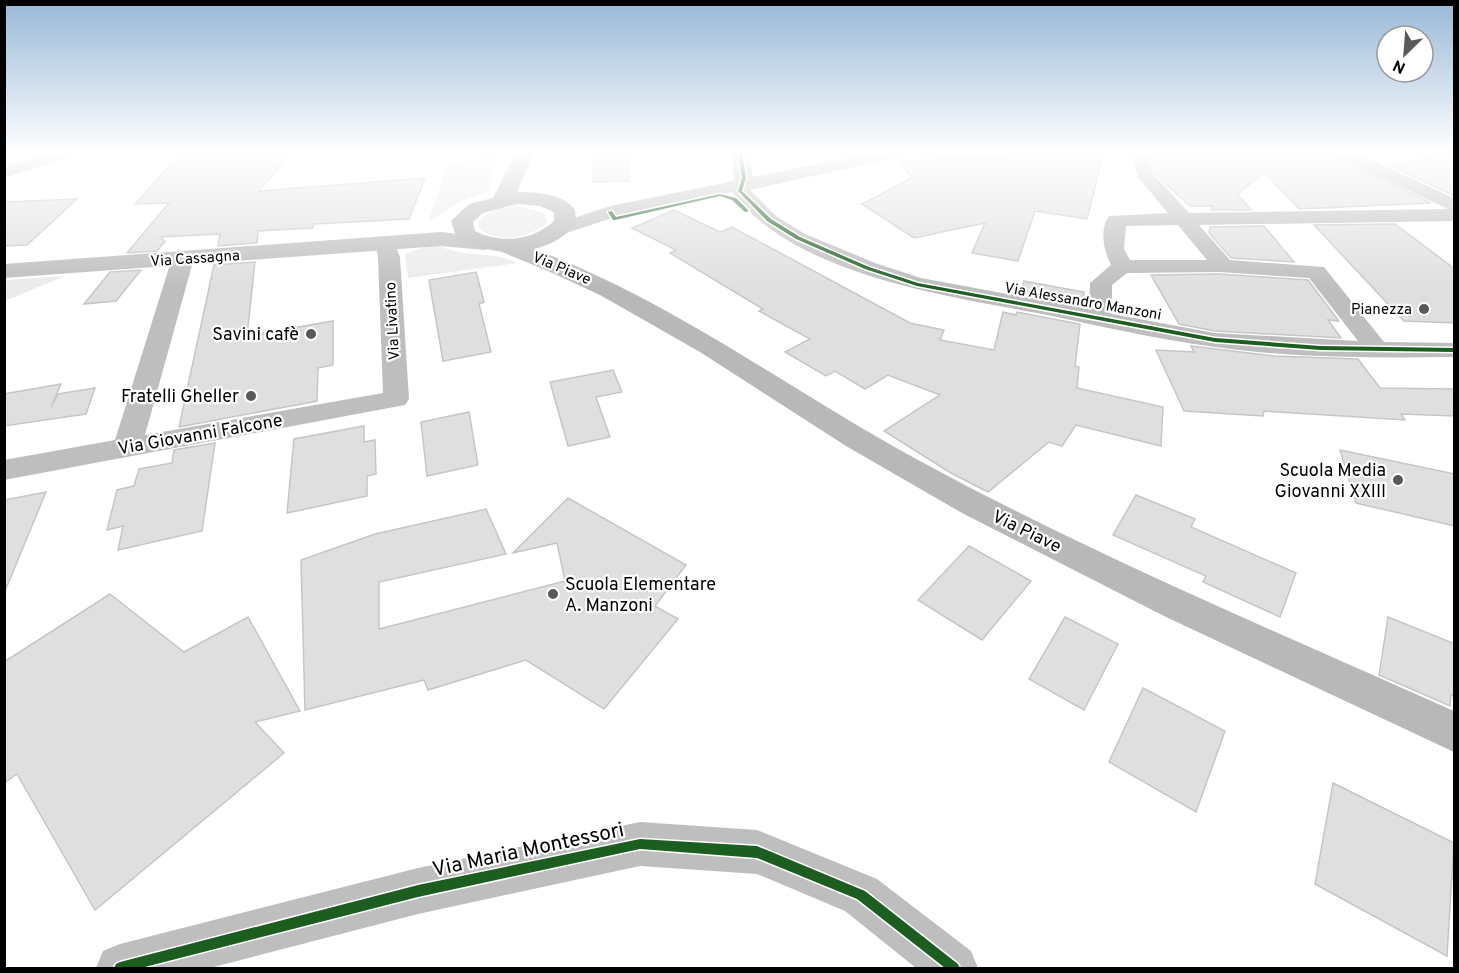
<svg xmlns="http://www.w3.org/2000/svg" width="1459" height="973" font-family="Overpass,sans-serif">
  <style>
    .green { fill: #ebebeb }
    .building { fill: #dfdfdf; stroke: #c6c6c6; stroke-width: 1.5 }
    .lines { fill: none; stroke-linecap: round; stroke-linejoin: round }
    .minor { fill: #bebebe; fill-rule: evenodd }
    .tertiary { fill: #bebebe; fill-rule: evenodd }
    .secondary { fill: #b8b8b8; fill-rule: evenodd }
    .cycleway-casing { stroke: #fff; stroke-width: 3 }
    .cycleway { fill: #1b5e20; fill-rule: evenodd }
    .poi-dot { fill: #595959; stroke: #fff; stroke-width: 2 }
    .labels { text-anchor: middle; stroke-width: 4.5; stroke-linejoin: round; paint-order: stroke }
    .far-street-label { font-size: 15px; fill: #000; stroke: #fff }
    .far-poi-label { font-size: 15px; fill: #000; stroke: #fff; text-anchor: end }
    .poi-label { font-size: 18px; fill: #000; stroke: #fff; text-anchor: end }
    .street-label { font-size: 18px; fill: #000; stroke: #fff }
    .near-street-label { font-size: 21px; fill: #000; stroke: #fff }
  </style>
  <rect width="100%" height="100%" fill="#fff"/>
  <g class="green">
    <path d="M491,152H497L489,191L460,202L428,222L447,166L466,163Z"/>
    <path d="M519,206L545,213L547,223C531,238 495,244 479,228L478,223L487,213L497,209Z"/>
    <path d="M435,243C459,259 493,250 517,263L408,278L405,254Z"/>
    <path d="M65,276L5,301V280Z"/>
  </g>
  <g class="building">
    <path d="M182,152H292L259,191L425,178L409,219L314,224L312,228L258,231L257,243L218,246L220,234L160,237L165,241L157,251L127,253L169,203L135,204Z"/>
    <path d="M595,152H628L629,181L593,182Z"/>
    <path d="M1148,152H1325L1431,203L1299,209L1264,172L1238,194L1251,210H1211L1212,206H1190L1168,186L1157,175Z"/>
    <path d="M1450,152H1455V196L1390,166Z"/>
    <path d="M1103,156L1087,219L1035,211L1018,261L972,253L985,223L914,238L862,204L912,178L899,161L957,157Z"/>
    <path d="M77,199L27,245L4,246V202Z"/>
    <path d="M674,210L720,232L732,227L910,323L944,330L940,340L994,350L1003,312L1016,315L1017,312L1080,324L1075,366L1079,367L1077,388L1163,407L1161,446L1076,425L1062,446L1049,442L988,492L951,473L884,431L940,395L888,375L865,389L835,371L826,376L785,352L810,339L759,311L763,309L670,253L676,250L632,228Z"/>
    <path d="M1395,224L1455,269V323L1404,321L1314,225Z"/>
    <path d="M1264,226L1294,262L1231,258L1209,233L1210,227Z"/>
    <path d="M255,262L247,336L333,321V365L318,368L317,401L179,427L214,265Z"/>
    <path d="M141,270L116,301L84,304L110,272Z"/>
    <path d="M476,272L484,302L479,304L491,352L443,361L429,280Z"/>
    <path d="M1219,274L1308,280L1339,321L1328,320L1341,338L1215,331L1179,324L1151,275Z"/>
    <path d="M1024,281L1084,292L1082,305L1021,294Z"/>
    <path d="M1191,346L1274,356L1358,359L1380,388L1455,389V416L1401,414L1405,420L1264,411L1263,416L1184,411L1156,350L1194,352Z"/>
    <path d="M613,370L622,392L596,397L610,437L568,446L550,382Z"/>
    <path d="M61,384L51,407L58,394L95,388L86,414L4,426V394Z"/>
    <path d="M469,412L478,465L427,476L421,422Z"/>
    <path d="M364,426V442L375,440L376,474L367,476V496L287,513L294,439Z"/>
    <path d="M215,443L202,531L118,550L123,526L107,530L117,490L134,486L139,469L172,463L174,450Z"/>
    <path d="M1340,450L1455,474V526L1356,503Z"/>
    <path d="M46,492L5,591H4V500Z"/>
    <path d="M1136,495L1195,519L1191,527L1296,573L1280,617L1203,582L1206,576L1113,535Z"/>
    <path d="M568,498L686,565L655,606L678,619L604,709L526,660L428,690L424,680L305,710L301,560L375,534L486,509L506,554L379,582V629L565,581L557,543L513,553Z"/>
    <path d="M969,546L1031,581L982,640L918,600Z"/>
    <path d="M110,594L184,652L248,617L300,711L255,722L284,753L95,910L17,774L4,783V662Z"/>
    <path d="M1065,617L1118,644L1084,710L1029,679Z"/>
    <path d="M1388,617L1455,644V696L1451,695L1450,706L1379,675Z"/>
    <path d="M1143,688L1225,731L1196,812L1109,762Z"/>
    <path d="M1333,783L1454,843L1447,956L1315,884Z"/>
  </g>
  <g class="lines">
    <g class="minor">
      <path d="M51,152H76L73,156L4,178V167Z"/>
      <path d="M732,152H748L753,177L875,152H907L899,157L750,190L776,216L805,234L875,263L921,278L1089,309L1090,283L1111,265C1104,251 1099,230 1109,216L1168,213L1138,177L1130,152H1146L1155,176L1189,213L1448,209L1335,156L1332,152H1354L1454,198V221L1199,225L1230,260L1324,267L1384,342L1454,343V357C1375,358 1293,358 1215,347C1155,339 1096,325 1037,313C941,295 794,274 732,192L615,217L560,235L553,233L550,229L553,225L610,206L734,181ZM1178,225L1207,260H1130L1124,249L1126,226ZM1219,272L1309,278L1358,341L1215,333L1112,314V285L1127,273Z"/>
      <path d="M385,236L392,238L400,257L409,399L405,405L4,480V460L115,440L172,258L176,254H190L194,258L145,435L383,393L378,257L375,242L378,238Z"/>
      <path d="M640,822L757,830L877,879L971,951L978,968H916L845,911L757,874L640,866L418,914L210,968H96L103,951L120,944L418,868Z"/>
    </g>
    <path class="tertiary" d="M441,232L492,238L495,243L492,248L484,250L441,246L4,278V264Z"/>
    <path class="secondary" d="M516,152H534L517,192C535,192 563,193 575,210L576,223C566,237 551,245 534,249C673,301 791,391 920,461C1093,555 1275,631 1454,711V752L1164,616L962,513L846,446L700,352L600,295L548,271L502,252L468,245L457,239L451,221L469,204L493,198ZM517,204L540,206L554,212V221C532,241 501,244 475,231L473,222L483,213Z"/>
    <defs>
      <g id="cycleway">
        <path d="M738,152H742L746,178L742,191L771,219L800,237L869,267L918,283L1215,338L1320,346L1454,348V352L1320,350L1215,342L917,286L865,269L796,239L767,221L738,191L742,178Z"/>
        <path d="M720,194L736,198L749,211L745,212L732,200L720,196L615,220H613L608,212L612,211L616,217Z"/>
        <path d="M640,839L757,846L865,891L958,964L960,968H945L857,899L757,858L640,849L418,897L141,968H114L116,964L120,962L418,885Z"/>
      </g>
    </defs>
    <use href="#cycleway" class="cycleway-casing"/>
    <use href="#cycleway" class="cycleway"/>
  </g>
  <linearGradient id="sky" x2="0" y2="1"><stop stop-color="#97b8d7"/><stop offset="0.53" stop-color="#fff"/><stop offset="1" stop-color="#fff" stop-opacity="0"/></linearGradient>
  <rect width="1459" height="288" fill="url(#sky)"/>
  <g class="poi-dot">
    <circle cx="1424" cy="309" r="6"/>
    <circle cx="311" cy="334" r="6"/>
    <circle cx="251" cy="396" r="6"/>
    <circle cx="1398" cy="480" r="6"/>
    <circle cx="553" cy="594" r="6"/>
  </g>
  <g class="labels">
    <g class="far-street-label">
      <text transform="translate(195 258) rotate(-4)" y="5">Via Cassagna</text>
      <text transform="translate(562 268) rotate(23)" y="5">Via Piave</text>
      <text transform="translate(1083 301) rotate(10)" y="5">Via Alessandro Manzoni</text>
      <text transform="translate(392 321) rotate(-93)" y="5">Via Livatino</text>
    </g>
    <g class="far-poi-label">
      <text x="1412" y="314">Pianezza</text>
    </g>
    <g class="poi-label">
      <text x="299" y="340">Savini cafè</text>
      <text x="239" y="402">Fratelli Gheller</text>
      <text x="1386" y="476">Scuola Media<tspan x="1386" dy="21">Giovanni XXIII</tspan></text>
      <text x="565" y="590" text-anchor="start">Scuola Elementare<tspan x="565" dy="21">A. Manzoni</tspan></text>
    </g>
    <g class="street-label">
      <text transform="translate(200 434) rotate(-10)" y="6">Via Giovanni Falcone</text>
      <text transform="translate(1027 531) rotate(26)" y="6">Via Piave</text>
    </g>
    <g class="near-street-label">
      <text transform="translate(528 849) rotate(-12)" y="7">Via Maria Montessori</text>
    </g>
  </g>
  <rect width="1459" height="973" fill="none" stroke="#000000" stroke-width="12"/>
  <g transform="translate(1405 54) rotate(205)"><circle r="28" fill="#ffffff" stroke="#999999" stroke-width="1.5"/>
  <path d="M0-4.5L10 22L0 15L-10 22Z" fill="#595959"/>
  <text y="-9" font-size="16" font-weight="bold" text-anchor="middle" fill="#000000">N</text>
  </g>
</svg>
